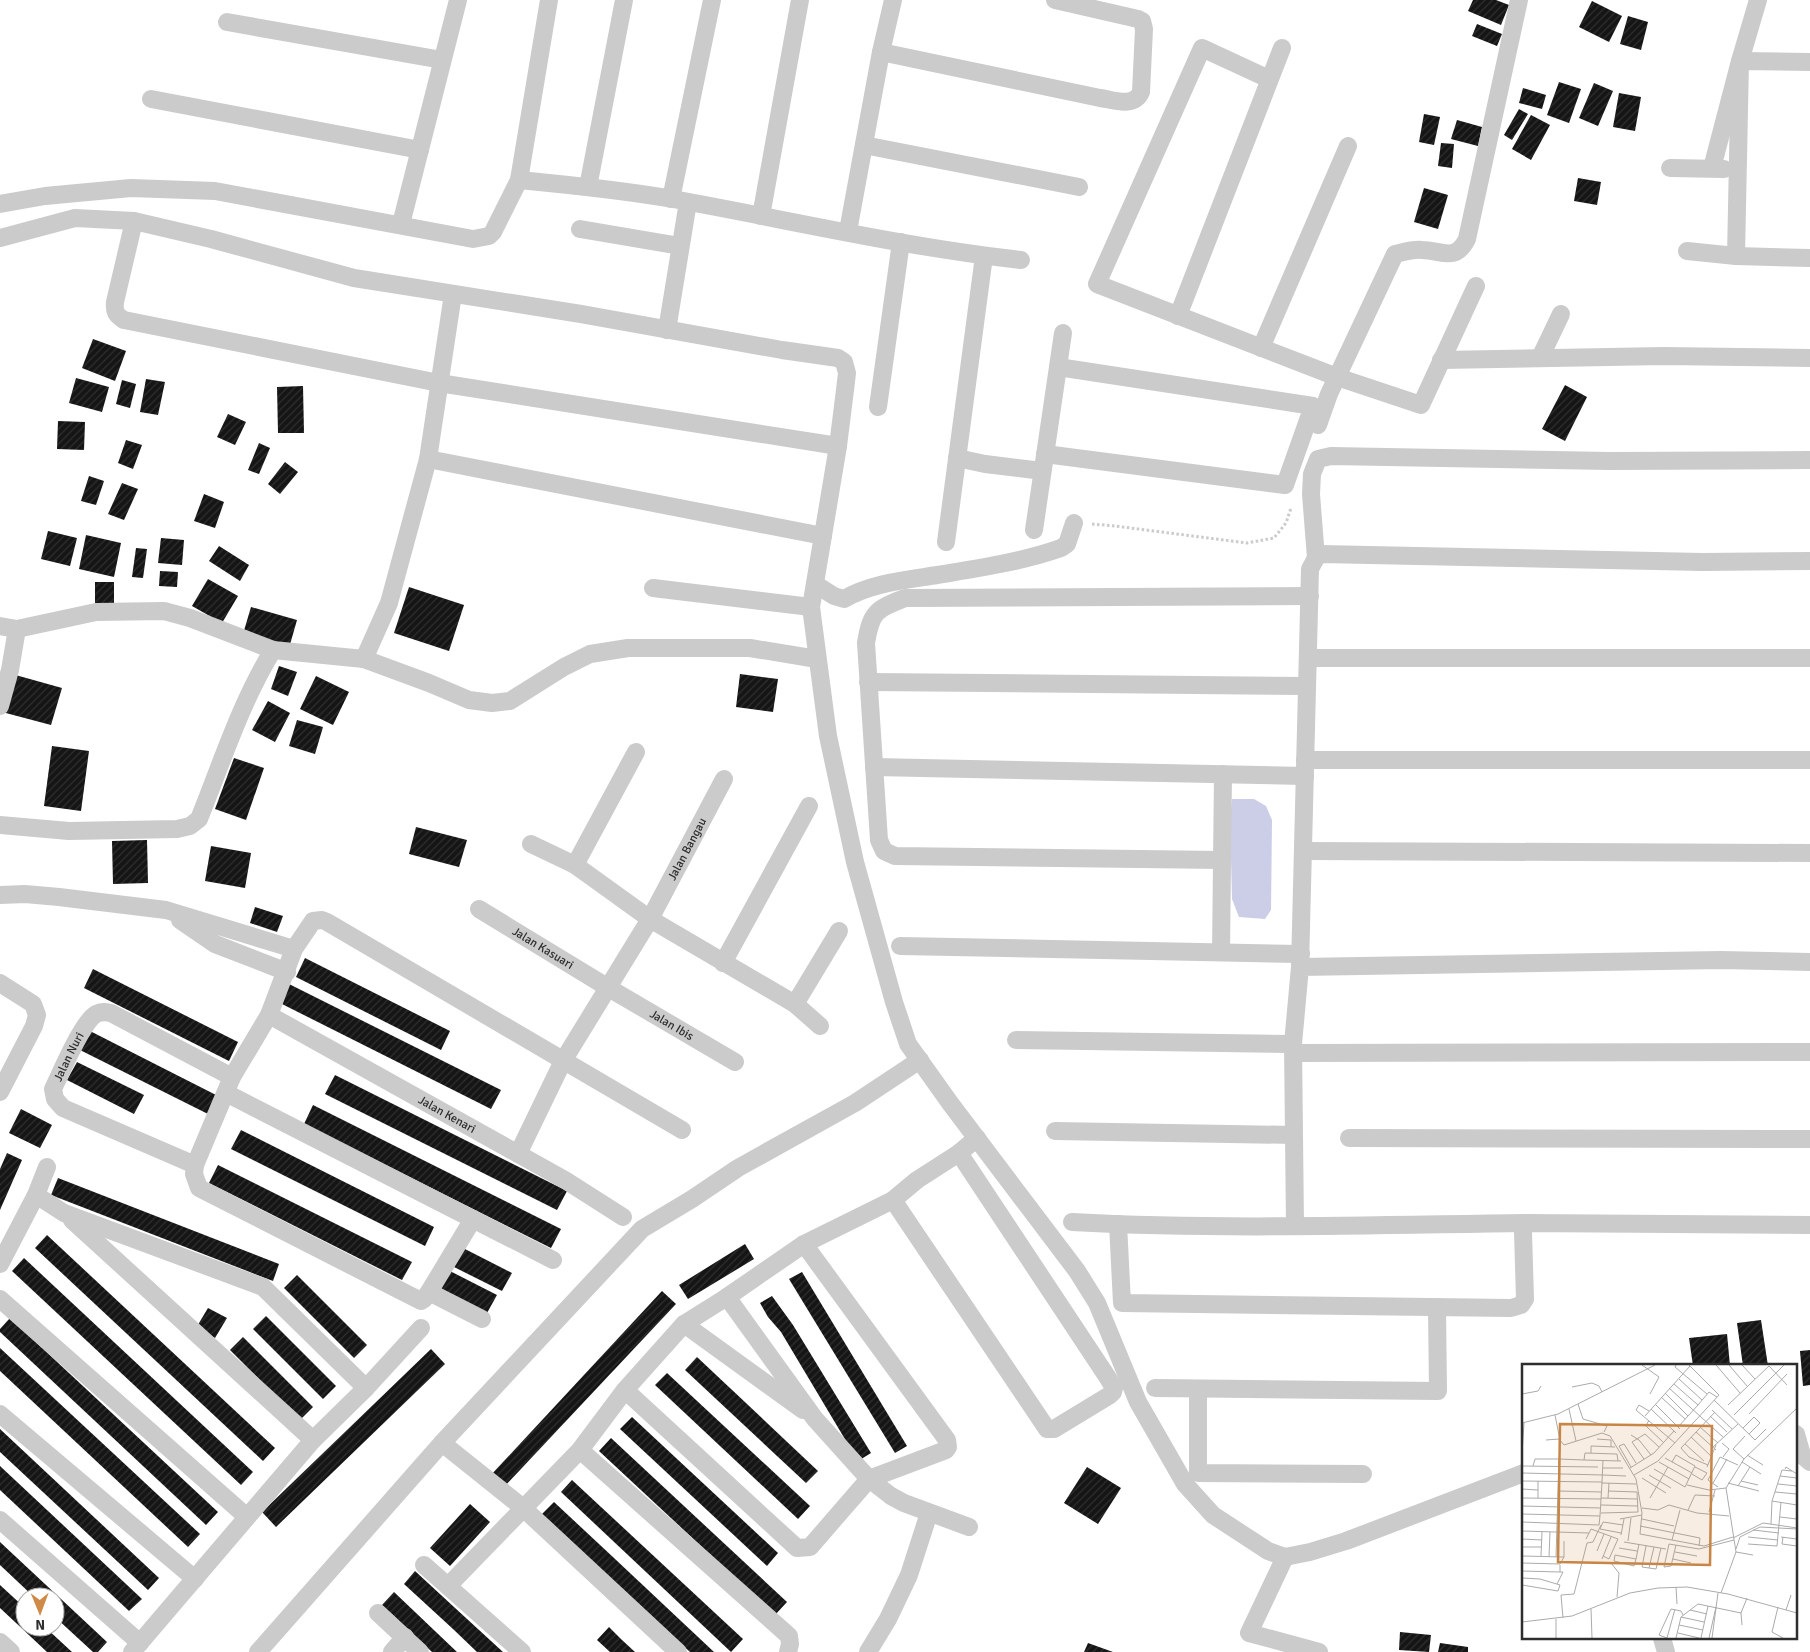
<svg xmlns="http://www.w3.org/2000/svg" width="1810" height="1652" font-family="Signika,sans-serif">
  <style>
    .water { fill: #cccde7 }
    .building { fill: url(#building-hatch) }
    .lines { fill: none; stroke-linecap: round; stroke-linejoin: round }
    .path { stroke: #cbcbcb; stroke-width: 3; stroke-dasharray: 2.5 2.5; stroke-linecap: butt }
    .minor { stroke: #cbcbcb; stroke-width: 18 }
    .labels { text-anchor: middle; stroke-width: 5; stroke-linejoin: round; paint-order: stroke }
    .street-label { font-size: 12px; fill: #2e2e2e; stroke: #fff }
    .inset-road { fill: none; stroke: #ababab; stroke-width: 1 }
    .view { fill: #c78546; fill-opacity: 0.15; stroke: #c78546; stroke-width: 2.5 }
    .inset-edge { fill: none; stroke: #2e2e2e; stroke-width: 2.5 }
  </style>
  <defs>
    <pattern id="building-hatch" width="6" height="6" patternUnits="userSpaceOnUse" patternTransform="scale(1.25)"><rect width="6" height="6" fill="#151515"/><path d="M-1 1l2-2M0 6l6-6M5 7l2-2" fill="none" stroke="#2f2f2f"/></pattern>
  </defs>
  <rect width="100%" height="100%" fill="#fff"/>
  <path class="water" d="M1232,799H1254L1266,806L1272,820L1271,910L1265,919L1239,917L1232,899L1230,818Z"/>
  <g class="building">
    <path d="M1473,0H1496L1509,5L1501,25L1468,11Z"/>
    <path d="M1592,1L1622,16L1609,42L1579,27Z"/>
    <path d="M1628,16L1648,22L1641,50L1620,44Z"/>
    <path d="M1477,24L1502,34L1497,46L1472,36Z"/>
    <path d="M1559,82L1581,89L1569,123L1547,115Z"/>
    <path d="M1594,83L1613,91L1598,126L1579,118Z"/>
    <path d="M1523,88L1546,95L1542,109L1519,103Z"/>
    <path d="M1619,93L1641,97L1635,131L1613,127Z"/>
    <path d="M1519,109L1528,114L1512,140L1504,135Z"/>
    <path d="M1424,114L1440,117L1434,145L1419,142Z"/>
    <path d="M1531,115L1550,125L1531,160L1512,149Z"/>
    <path d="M1457,120L1482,127L1478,146L1451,139Z"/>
    <path d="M1441,143L1454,144L1452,168L1438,166Z"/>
    <path d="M1578,178L1601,182L1597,205L1574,201Z"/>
    <path d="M1424,188L1448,195L1438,229L1414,222Z"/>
    <path d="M93,339L126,351L115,381L82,368Z"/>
    <path d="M76,378L109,387L102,412L69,403Z"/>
    <path d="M146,379L165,382L158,415L140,412Z"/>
    <path d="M122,380L136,384L130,408L116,404Z"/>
    <path d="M1565,385L1587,397L1565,441L1542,429Z"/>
    <path d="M303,386L304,433H278L277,387Z"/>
    <path d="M228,414L246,422L235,445L217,437Z"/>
    <path d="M58,421L85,422L84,450L57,449Z"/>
    <path d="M126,440L142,445L133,469L118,463Z"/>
    <path d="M259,443L270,448L259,474L248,470Z"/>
    <path d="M285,462L298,472L280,494L268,484Z"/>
    <path d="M89,476L104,481L96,505L81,501Z"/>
    <path d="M122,483L138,489L124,520L108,514Z"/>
    <path d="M204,494L224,502L215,528L194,521Z"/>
    <path d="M48,531L77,538L70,566L41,559Z"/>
    <path d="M86,535L121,543L114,577L79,569Z"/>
    <path d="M161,538L184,540L182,565L158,563Z"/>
    <path d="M219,546L249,565L240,581L209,561Z"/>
    <path d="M136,548L147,549L143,578L132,577Z"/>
    <path d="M160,571L178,572L177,587L159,586Z"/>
    <path d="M208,579L238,596L222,623L192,606Z"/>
    <rect x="95" y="582" width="19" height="22"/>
    <path d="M409,587L464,605L449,651L394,633Z"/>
    <path d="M251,607L297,620L289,648L243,634Z"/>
    <path d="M279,666L297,672L288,696L271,689Z"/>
    <path d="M12,674L62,688L51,725L2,712Z"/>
    <path d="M740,674L778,679L773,712L736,707Z"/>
    <path d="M316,676L349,692L333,725L300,709Z"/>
    <path d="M268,701L290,713L275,742L252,730Z"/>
    <path d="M297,720L323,727L315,754L289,746Z"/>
    <path d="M52,746L89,751L81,811L44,806Z"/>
    <path d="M234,758L264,768L246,820L215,809Z"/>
    <path d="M416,827L467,840L459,867L409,854Z"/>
    <path d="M147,840L148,883L113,884L112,841Z"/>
    <path d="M211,846L251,853L245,888L205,881Z"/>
    <path d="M255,907L283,916L277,932L250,923Z"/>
    <path d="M305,958L450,1031L441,1050L296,977Z"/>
    <path d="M93,969L238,1042L229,1061L84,988Z"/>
    <path d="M289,984L501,1090L491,1109L280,1003Z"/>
    <path d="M90,1031L218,1096L208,1114L80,1050Z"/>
    <path d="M77,1062L144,1095L134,1114L67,1080Z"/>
    <path d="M335,1075L567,1191L557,1210L325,1094Z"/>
    <path d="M313,1105L561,1229L551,1248L304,1124Z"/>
    <path d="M21,1109L52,1125L40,1148L9,1133Z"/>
    <path d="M241,1130L434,1227L425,1246L231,1149Z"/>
    <path d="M7,1153L22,1160L0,1210V1169Z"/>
    <path d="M218,1165L412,1262L402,1280L209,1183Z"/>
    <path d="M58,1178L279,1264L273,1281L51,1195Z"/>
    <path d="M47,1235L275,1448L263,1461L35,1248Z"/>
    <path d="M745,1244L754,1259L688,1299L679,1285Z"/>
    <path d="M463,1248L512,1273L502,1291L454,1267Z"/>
    <path d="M24,1258L253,1472L241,1485L12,1271Z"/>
    <path d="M448,1270L497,1295L487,1313L438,1289Z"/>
    <path d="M802,1272L907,1446L895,1453L789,1279Z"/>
    <path d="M297,1275L367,1345L354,1358L284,1288Z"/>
    <path d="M662,1291L676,1304L503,1488L490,1476Z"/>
    <path d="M772,1296L793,1325L871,1453L858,1461L781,1332L768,1317L760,1303Z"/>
    <path d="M208,1308L227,1318L215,1338L196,1328Z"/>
    <path d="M266,1316L336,1386L323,1399L253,1329Z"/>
    <path d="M10,1318L218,1512L206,1525L0,1332V1329Z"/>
    <path d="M1761,1320L1768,1366H1743L1737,1323Z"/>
    <path d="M1727,1334L1730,1366H1693L1689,1338Z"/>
    <path d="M243,1337L313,1407L300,1420L230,1350Z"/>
    <path d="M0,1348L200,1534L188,1547L0,1371Z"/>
    <path d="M431,1349L445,1364L276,1527L262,1512Z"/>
    <path d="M1810,1350V1385L1803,1386L1800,1351Z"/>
    <path d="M697,1357L818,1471L806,1483L685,1370Z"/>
    <path d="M667,1373L810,1506L798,1519L655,1385Z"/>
    <path d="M632,1417L778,1553L767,1566L620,1429Z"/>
    <path d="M0,1429L159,1578L148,1590L0,1452Z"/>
    <path d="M611,1438L787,1602L775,1615L599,1451Z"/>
    <path d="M0,1466L142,1599L129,1611L0,1490Z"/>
    <path d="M1087,1467L1121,1488L1098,1524L1064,1503Z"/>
    <path d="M572,1480L743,1639L731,1652L561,1492Z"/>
    <path d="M554,1502L614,1558L714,1652H690L542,1514Z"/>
    <path d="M470,1504L490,1522L450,1566L430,1548Z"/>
    <path d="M0,1542L107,1642L98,1652H93L55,1617V1597H34L0,1565Z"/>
    <path d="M415,1571L454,1607L503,1652H477L453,1629L404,1584Z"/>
    <path d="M0,1585L25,1608V1627H45L72,1652H47L15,1622L0,1608Z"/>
    <path d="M394,1592L457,1652H432L396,1618L382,1605Z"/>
    <path d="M609,1627L622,1640L635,1652H610L597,1640Z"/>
    <path d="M1400,1632L1431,1635L1429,1652L1399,1650Z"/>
    <path d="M1088,1643L1113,1652H1084Z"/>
    <path d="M1440,1643L1468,1647V1652H1438Z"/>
  </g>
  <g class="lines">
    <path class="path" d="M1092,524L1115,526L1247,543L1274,538L1286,523L1291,508"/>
    <g class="minor">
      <path d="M227,22L442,60"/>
      <path d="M881,52L1100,98C1114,100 1134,108 1141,92L1144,29L1142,21L1138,19L1055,0"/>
      <path d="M1269,79L1202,48L1097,284L1337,377L1421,405L1476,286"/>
      <path d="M151,99L420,150"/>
      <path d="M864,145L1079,187"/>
      <path d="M1670,168L1724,169"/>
      <path d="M1712,168L1740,61L1758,0"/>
      <path d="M519,180C571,185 622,190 673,199C789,220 904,247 1021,260"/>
      <path d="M588,187L624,0"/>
      <path d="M671,199L712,0"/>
      <path d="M0,204L45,196L131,188L215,191L473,239L489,236L493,232L519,180L549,0"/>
      <path d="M761,216L800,0"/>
      <path d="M134,221L115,302C114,312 116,315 124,320L439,383L838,446"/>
      <path d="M401,224L458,0"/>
      <path d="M580,229L680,246"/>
      <path d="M848,231L881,52L893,0"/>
      <path d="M0,238L75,218L134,221L211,239L354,278L581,314L782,350L838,358L844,362L847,373L845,390L838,446L811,607L828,736L855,862L894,1002L908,1044L950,1103L1077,1271L1097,1303L1138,1402L1185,1484L1213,1515L1268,1551L1285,1557L1310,1552L1346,1541L1524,1473"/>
      <path d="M1687,251L1736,256L1810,258"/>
      <path d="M1736,256L1740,61L1810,62"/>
      <path d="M1178,316L1282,48"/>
      <path d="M667,330L688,202"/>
      <path d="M1261,348L1348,146"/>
      <path d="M1540,358L1561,314"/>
      <path d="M1441,360L1664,356L1810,358"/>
      <path d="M878,407L901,242"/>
      <path d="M1318,425L1329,394L1395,254C1404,252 1413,249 1422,250C1441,250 1455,263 1467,239L1519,0"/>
      <path d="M1045,454L1285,485L1313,406L1058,367"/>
      <path d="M957,458L985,464L1042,471"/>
      <path d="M428,459L823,536"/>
      <path d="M1034,530L1063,333"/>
      <path d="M946,542L984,256"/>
      <path d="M1316,558L1311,494L1312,474L1318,459L1331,456L1610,461L1810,460"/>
      <path d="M815,584L834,596L844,599C871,583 905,580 937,575C979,568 1021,562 1061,548L1067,544L1074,523"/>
      <path d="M653,588L811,607"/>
      <path d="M0,626L17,629L96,612L164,611L190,618L273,650L364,659L429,683L469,700L492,703L510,701L564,667L590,654L628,648H750L817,659"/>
      <path d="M1308,658H1810"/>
      <path d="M364,659L389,603L428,459L453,294"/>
      <path d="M868,682L1307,686"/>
      <path d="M0,706L10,670L17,629"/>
      <path d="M1305,760H1810"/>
      <path d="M874,767L1305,776"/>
      <path d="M0,825L69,831L177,829L190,826L199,819C222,762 241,702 273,650"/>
      <path d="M531,844L575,865L650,919L795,1004L820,1026"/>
      <path d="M1303,851L1810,853"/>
      <path d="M1222,860L895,856L884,851L879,840L866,643C871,612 876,609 905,598L1310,596"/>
      <path d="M575,865L636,752"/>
      <path d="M0,895L25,894L59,897L166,910L294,949"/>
      <path id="s1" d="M479,909L607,987L735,1062"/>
      <path d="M180,920L215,944L287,972"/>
      <path d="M900,946L1301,954"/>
      <path d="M1221,952L1223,774"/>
      <path d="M723,963L809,806"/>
      <path d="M1300,967L1310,569L1316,558L1321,554L1702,562L1810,561"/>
      <path d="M0,983L33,1004L37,1015L34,1026L0,1092"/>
      <path d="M795,1004L839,931"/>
      <path id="s2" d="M269,1015L565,1180L623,1217"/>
      <path d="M1016,1040L1293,1044"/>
      <path d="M1294,1053L1810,1052"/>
      <path d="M226,1093L553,1260"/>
      <path d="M1055,1131L1294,1135"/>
      <path d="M1349,1138L1810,1139"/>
      <path id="s3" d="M518,1154L563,1061L650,919L724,779"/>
      <path id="s4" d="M195,1165L63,1108L55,1099L53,1089C61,1073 82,1022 96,1014C102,1011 106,1012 111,1013L232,1077"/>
      <path d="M36,1195L64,1213L263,1287L366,1388L313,1440L132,1652"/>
      <path d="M893,1200L1047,1429H1054L1110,1395L1113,1392L1114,1388L1108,1378L959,1153"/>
      <path d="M473,1219L429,1292L424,1299L421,1301L199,1188L194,1174L195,1165L232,1077L269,1015L294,949L313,921L322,920L327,922L682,1130"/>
      <path d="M72,1220L313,1440"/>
      <path d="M1072,1222C1223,1230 1374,1225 1525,1223"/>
      <path d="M1118,1224L1122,1303L1511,1308L1521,1305L1525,1299L1523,1232L1525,1223L1810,1225"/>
      <path d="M1295,1226L1293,1044L1300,967L1721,960L1810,962"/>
      <path d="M0,1264L36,1195L47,1167"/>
      <path d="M429,1292L482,1319"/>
      <path d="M727,1297L815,1419L869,1479L891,1496L904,1503L969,1527"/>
      <path d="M0,1299L247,1517"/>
      <path d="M684,1324L803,1410"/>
      <path d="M366,1388L421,1328"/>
      <path d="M1155,1388L1438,1391L1437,1307"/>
      <path d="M1198,1389V1473L1363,1474"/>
      <path d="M625,1390L797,1548L810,1547L869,1479L946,1450L948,1447L947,1440L804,1244"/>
      <path d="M0,1414L195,1579"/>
      <path d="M1796,1434L1802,1455L1810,1462"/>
      <path d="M442,1443L522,1507L678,1652"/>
      <path d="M580,1450L789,1636L790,1644L788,1652"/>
      <path d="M0,1520L140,1643"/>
      <path d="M1285,1557L1249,1633L1319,1652"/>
      <path d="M424,1565L522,1652"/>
      <path d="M448,1586L580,1450L625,1390L684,1324L727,1297L804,1244L893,1200L917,1180L959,1153L977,1138"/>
      <path d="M378,1613L420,1652"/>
      <path d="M1662,1638L1666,1652"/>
      <path d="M0,1642L11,1652"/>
      <path d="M258,1652L442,1443L642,1229L692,1199L738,1168L855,1103L920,1060"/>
      <path d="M392,1652L405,1637"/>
      <path d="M868,1652L888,1619L909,1575L929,1513"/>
    </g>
  </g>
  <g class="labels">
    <g class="street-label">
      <text dy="4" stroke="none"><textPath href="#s3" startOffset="349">Jalan Bangau</textPath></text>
      <text dy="4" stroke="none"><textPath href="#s1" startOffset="75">Jalan Kasuari</textPath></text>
      <text dy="4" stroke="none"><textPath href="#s1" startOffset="225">Jalan Ibis</textPath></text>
      <text dy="4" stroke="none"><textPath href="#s4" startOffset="202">Jalan Nuri</textPath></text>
      <text dy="4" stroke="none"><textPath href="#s2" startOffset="204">Jalan Kenari</textPath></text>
    </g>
  </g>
  <g transform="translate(1522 1364)">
    <rect width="275" height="275" fill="#fff"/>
    <path class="inset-road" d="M120,1L137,13L128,30M154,1L153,3L185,30M194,1L218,29M207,1L225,22M220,1L233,15M247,2L265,21M157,15L180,36M152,20L176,41L156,63M50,23L70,19L77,22L80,28M147,24L201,73M143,29L166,52M0,30L16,27L19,22M139,33L163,55M192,36L233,76L244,65M56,40L61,55L85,62L82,68M133,40L158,65M176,41L187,28L195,33M206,41L247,2M47,45L54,77M129,45L154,69M190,46L210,65M127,47L117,41L114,46L153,79M227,50L265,10M33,51L38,76M212,51L262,1M123,52L168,2M188,52L205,68M127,56L124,62L141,78M0,59L36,50L133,1M178,63L196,79M221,64L232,53L238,59L227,70M174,68L194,86M109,71L117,76L129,91M169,73L190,93M75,75L89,76V83M24,76L37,75L42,81L80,69L88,72L114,115L120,149L118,170L182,182L211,173M200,79L207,85L201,93M163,80L182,97M191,83L216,60M0,89L2,59M69,89V82L93,83M225,91L241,101M143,94L170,109M37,95L62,96L63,89L95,90L96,97M122,95L110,78L123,70L137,83M222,95L211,85L223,72M62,96L99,97M137,98L167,115M220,98L239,110M186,101L167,93L159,84L193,48M0,102L76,103M11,102L13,95H37L34,193M109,103L97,82L102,80L114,99M185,103L194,81M81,104H101M108,104L132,89L152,67M132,105L163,123L173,102L154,91L150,98M263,105L264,103L275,110M0,109L81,111M170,110L180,116L185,109L173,103M81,111L104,112M112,111L136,97L197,31L167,1M127,111L149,124M258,112L275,114M120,114L144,129M0,117L80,118L81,96M219,117L236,121M80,119L114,120M191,119L205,95M206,119L237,127M256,120L275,122M165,121L187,126L204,124M216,122L228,103M196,123L186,116L198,93L216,101M0,125L16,126M36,127L80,128M253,128L275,130M0,134L79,135M16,134V117M79,134L115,135M86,134L87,119M128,134L146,103M250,137L275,141M79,141L116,142M0,142L79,144M120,144L136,146L147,141L175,149L207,152M166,146L173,131L193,132M187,148L193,126M79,149L116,148L115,128L86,127M0,150L78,152L80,118M258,153L275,155M98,155L120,151M120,155L152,162M0,158L77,161L78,152M249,160L250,137L260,106L270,107M118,162L178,174L177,182M231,166L257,169M0,167L67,169M99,169L78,165L81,158L101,161M99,171L102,155M226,173L256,176M259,173L275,175M261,173L260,180L275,182M211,174L241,159L275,164M0,175L20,176M64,175L69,165L96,175L87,195L81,192M150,176L158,146M106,177L109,154M102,178L144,185M226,180L255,182L259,138M154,181L149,202L142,203L147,180L177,185L212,176M124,182L120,203L134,205L139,184M0,183H19M97,184L115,187M214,185L218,173L238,163L275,165M75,187L82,170M153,188L175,192M214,188L231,191M0,192L42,193V177M19,192L20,168M27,193L28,168M80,195L89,173M114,195L93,191L92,197L112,202L114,195L117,180M151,195L169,199M0,199L38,200L42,193M89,199L97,209L95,233M127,204L132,183M0,207L38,208M0,214L18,215M35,220L41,208H38V201M0,221L36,227L38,221L18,215M154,223L155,240M199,229L214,188L204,124L222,95L275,44M256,243L250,268L261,274M69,245L70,274M168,246L185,250M264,246L269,231M159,253L182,258M41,254L39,231L52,230L65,179L71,178L79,161M0,258L50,252L108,229L136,224L165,223L206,230L275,249M157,261L181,266M220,261L219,249L225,234M156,269L177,274M34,274V255M145,274L137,271L149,245L159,247L161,251M145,274L153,245M154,274L159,253L176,240L219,249M179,274L186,242M187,274L194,243M190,274L196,229"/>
    <path class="view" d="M38,60L190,62L188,201L36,198Z"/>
    <rect width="275" height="275" class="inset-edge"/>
  </g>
  <g transform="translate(40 1612) rotate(179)"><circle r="24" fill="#ffffff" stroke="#ababab"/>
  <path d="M0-4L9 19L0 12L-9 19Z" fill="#cf8a47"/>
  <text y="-8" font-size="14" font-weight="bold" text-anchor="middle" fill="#2e2e2e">N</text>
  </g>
</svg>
